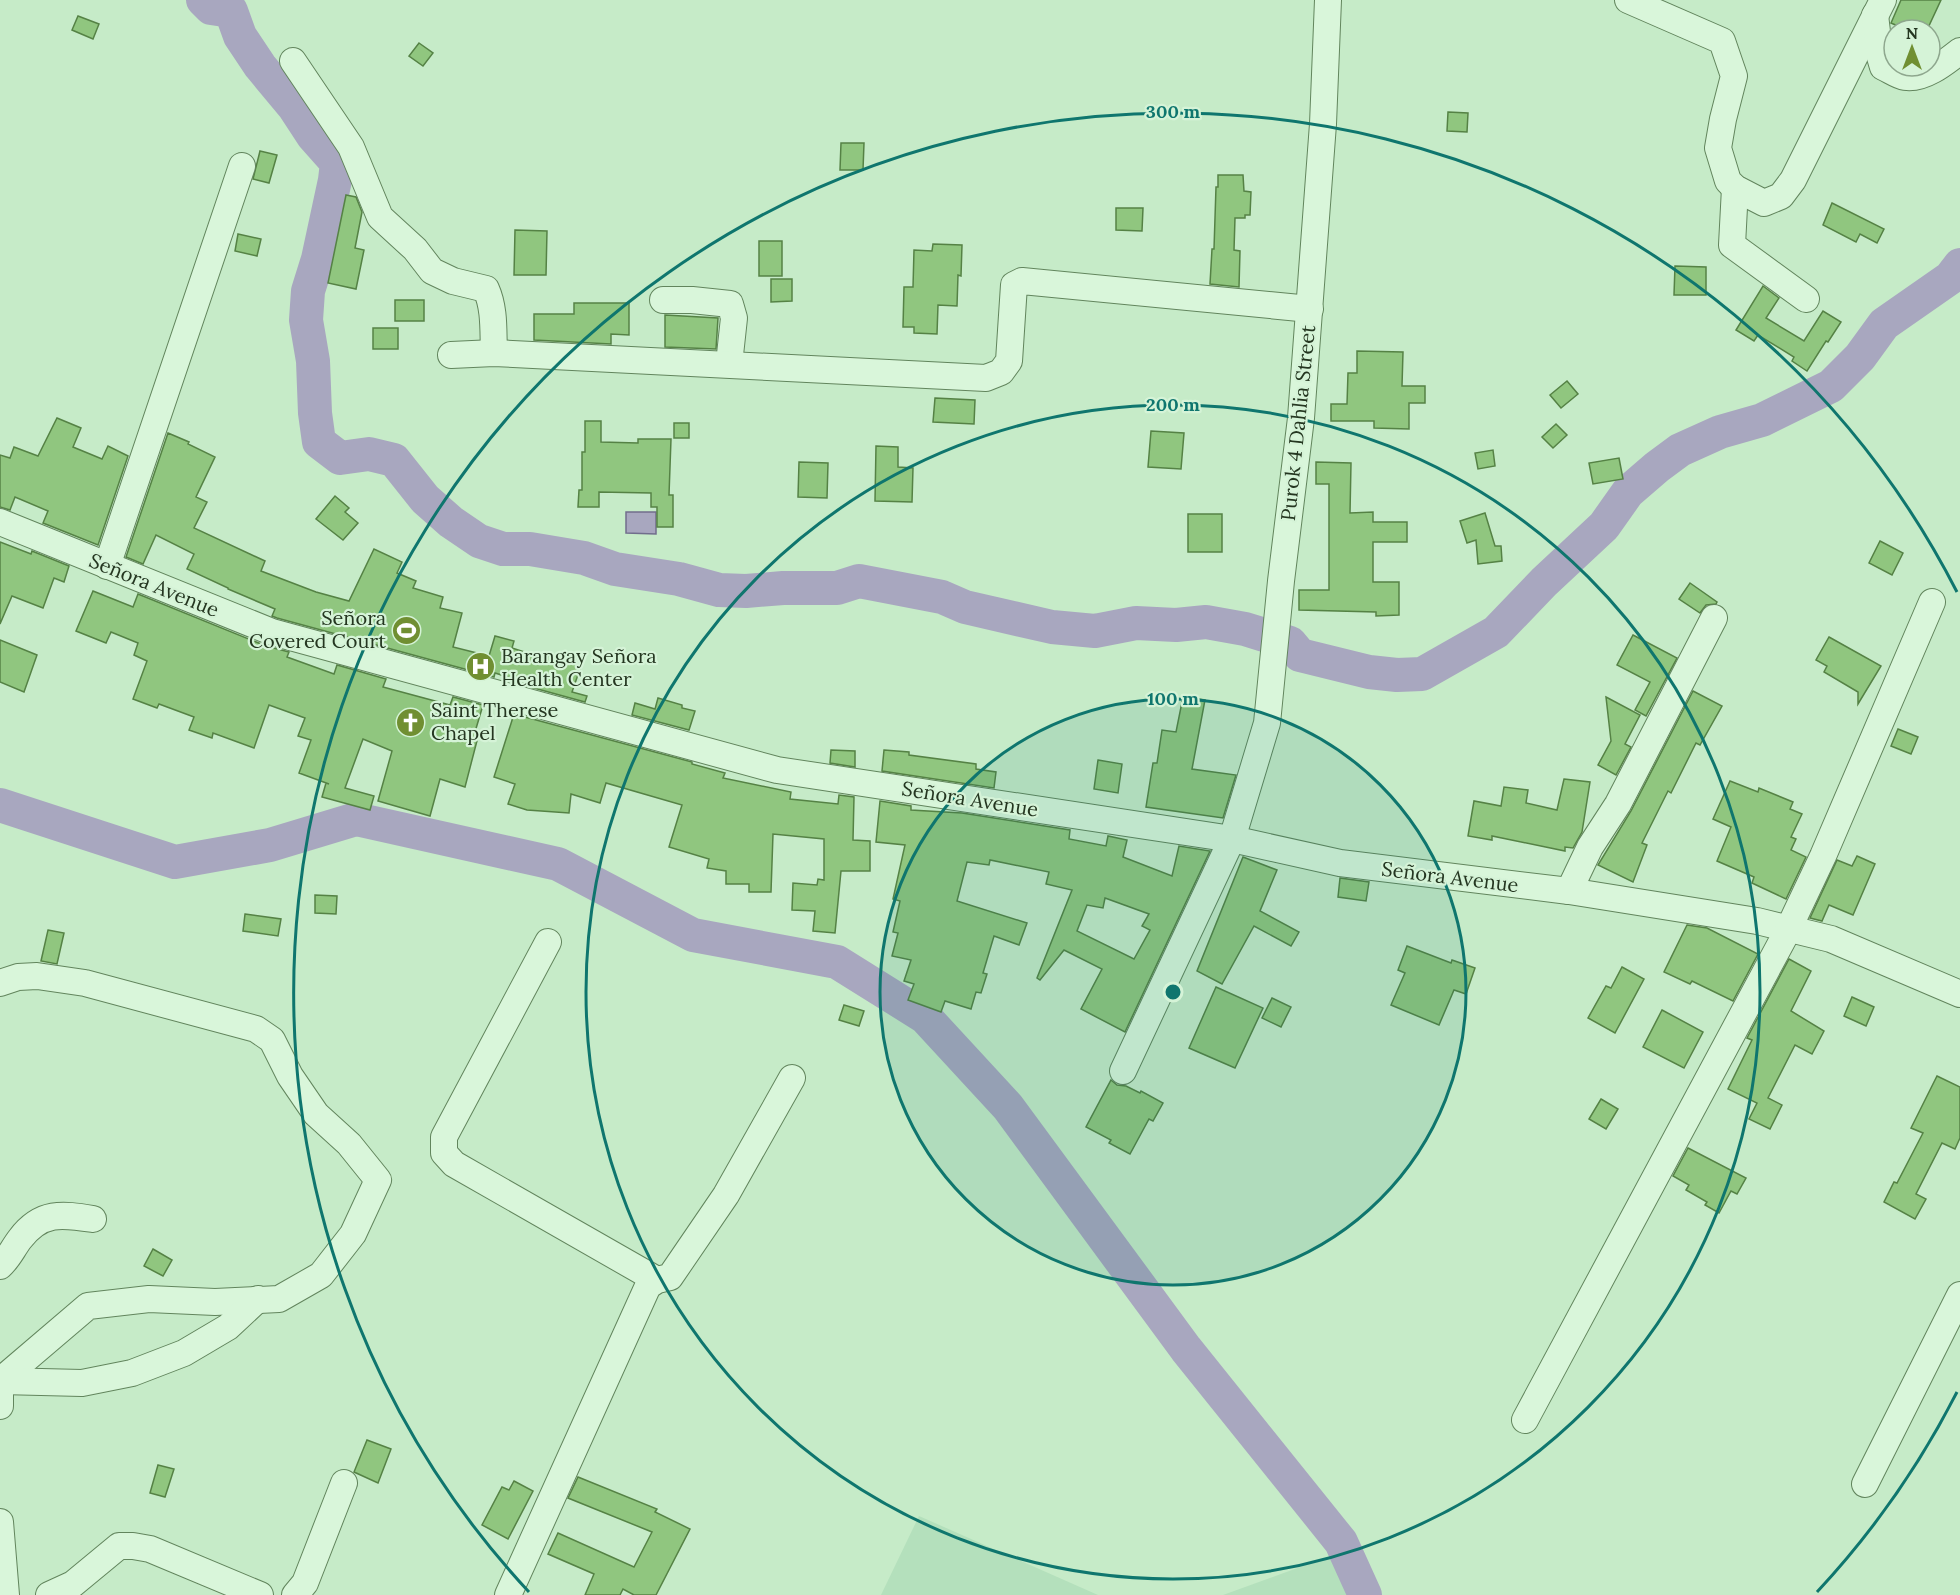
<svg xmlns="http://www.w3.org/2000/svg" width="1960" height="1595" font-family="Lora,serif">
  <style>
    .farmland { fill: #b4e0bc }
    .water { fill: #a8a7bf; stroke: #716e8c; stroke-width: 1.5 }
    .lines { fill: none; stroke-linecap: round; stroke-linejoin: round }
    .river { stroke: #a8a7bf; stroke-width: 34 }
    .building { fill: #90c67f; stroke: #558245; stroke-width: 1.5; fill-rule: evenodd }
    .minor-casing { stroke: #62855d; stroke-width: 28 }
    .minor { stroke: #d9f6da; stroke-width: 26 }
    .ring { fill: none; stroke: #0f766e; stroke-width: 3 }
    .labels { text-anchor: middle; stroke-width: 4.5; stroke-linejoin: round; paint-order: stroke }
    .street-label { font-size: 20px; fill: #243620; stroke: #d5f3d7 }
    .poi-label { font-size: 20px; fill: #243620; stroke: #d5f3d7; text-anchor: start }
    .centre { fill: #0f766e; stroke: #d5f3d7; stroke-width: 3 }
    .ring-label { font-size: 18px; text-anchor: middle; font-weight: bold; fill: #0f766e; stroke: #d5f3d7; stroke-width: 4.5; stroke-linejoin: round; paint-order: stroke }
  </style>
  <rect width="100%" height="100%" fill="#c6ebc8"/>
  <g class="farmland">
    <path d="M919,1516L1098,1595H881Z"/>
    <path d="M1333,1555L1350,1595H1223Z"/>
  </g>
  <path class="water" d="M626,512H656V534L626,533Z"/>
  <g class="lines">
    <g class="river">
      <path d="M203,0L211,8L231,11L240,36L260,66L294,107L313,136L337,163L335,180L318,259L308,291L306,320L313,361L315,413L319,442L340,458L369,454L394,460L425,499L451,522L479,541L503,549H530L584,558L615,569L679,579L719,590L746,591L783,588H837L859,581L942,597L965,607L1052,627L1095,631L1136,623L1176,625L1206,622L1245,629L1290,643L1300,655L1369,672L1397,675L1422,674L1496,632L1544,582L1604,526L1628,492L1657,467L1680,450L1720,432L1762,420L1831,386L1860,357L1884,324L1950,278L1960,265"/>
      <path d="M0,805L175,862L270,845L356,819L558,864L693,935L837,962L925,1017L1008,1107L1186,1349L1341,1542L1365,1595"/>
    </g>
  </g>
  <g class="building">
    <path d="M1901,0H1941L1927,30H1907L1891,23Z"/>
    <path d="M78,16L99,24L93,39L72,30Z"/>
    <path d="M419,43L433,53L423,66L409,56Z"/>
    <path d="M1448,112L1468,113L1467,132L1447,131Z"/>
    <path d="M841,143H864L863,170H840Z"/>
    <path d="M260,151L277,155L269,183L253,179Z"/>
    <path d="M1218,175H1243L1244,191L1251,192L1250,215H1245V218H1235L1234,250L1240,251L1239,287L1210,284L1212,249H1214L1216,187H1218Z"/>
    <path d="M346,195L356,197L362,212L355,248L364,250L356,289L328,283Z"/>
    <path d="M1832,203L1884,229L1877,243L1860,234L1856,242L1823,225Z"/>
    <path d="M1116,208H1143L1142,231L1116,230Z"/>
    <path d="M515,230L547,231L546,275H514Z"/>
    <path d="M238,234L261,239L257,256L235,251Z"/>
    <rect x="759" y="241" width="23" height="35"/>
    <path d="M933,244L962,245L961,276L958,275L957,306L938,305L937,334L914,333V327H903L904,287H913L914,250L932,251Z"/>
    <path d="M1675,266L1706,267V295H1674Z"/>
    <path d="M771,279H792V301L771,302Z"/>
    <path d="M1763,286L1779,298L1766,318L1804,341L1823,311L1841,322L1828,342L1826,341L1807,371L1792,361L1794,357L1758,335L1754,341L1736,330Z"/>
    <rect x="395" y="300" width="29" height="21"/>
    <path d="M574,303H629V335L611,334V344L534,340V314H574Z"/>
    <path d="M665,315L718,318L716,349L665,347Z"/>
    <rect x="373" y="328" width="25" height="21"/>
    <path d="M1357,351L1403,352L1402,386H1425V403H1409V429L1374,428V421H1331V404H1347L1348,373H1357Z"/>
    <path d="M1567,381L1578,394L1561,408L1550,395Z"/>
    <path d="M935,398L975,400L974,424L933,422Z"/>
    <path d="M57,418L81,428L73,447L102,459L108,446L128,456L98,545L43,523L48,511L15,497L10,510L0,507V455L10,458L14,447L38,456Z"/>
    <path d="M585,421H601V442L638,443V439H671L669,495H673V527H657V507H651V493L599,492V507H578L579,490H582V452H585Z"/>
    <rect x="674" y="423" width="15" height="15"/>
    <path d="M1556,424L1567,435L1553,448L1542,437Z"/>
    <path d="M1151,431L1184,433L1181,469L1148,467Z"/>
    <path d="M168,433L189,442L188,444L215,457L196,497L207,502L194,528L265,561L261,571L316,592L349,601L374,549L402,562L397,573L416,581L413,588L443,597L440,608L462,613L453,647L489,656L495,636L514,641L512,648L543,658L544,655L581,666L572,692L587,696L585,702L523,685L524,682L495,673L494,677L277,618L272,616L275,609L228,589V588L187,569L194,554L156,535L143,564L126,557Z"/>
    <path d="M876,446L898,447V467L913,468L912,502L875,501Z"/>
    <path d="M1493,450L1495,466L1478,469L1475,453Z"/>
    <path d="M1619,458L1623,479L1593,484L1589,463Z"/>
    <path d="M799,462L828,463L827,498L798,497Z"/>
    <path d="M1316,462L1351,463L1350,513L1373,512V522H1407V542H1373V582H1399V615L1376,616V612L1299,610V590H1329V484H1316Z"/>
    <path d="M335,496L349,508L345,512L358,523L343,540L316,519Z"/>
    <path d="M1485,513L1495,546H1501L1502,561L1478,564L1476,540L1467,543L1460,521Z"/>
    <rect x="1188" y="514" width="34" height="38"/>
    <path d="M1880,541L1903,553L1892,575L1869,563Z"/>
    <path d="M0,542L31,554L32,551L69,566L64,582L54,578L43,608L12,596L0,624Z"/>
    <path d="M1690,583L1717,602L1716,604L1706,605L1700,613L1679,599Z"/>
    <path d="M93,591L133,607L138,594L266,646L289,652L287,657L334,674L337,665L386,679L383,687L450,705L453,697L483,705L475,732L479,733L465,787L440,779L430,816L378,801L392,751L363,739L345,788L374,796L370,810L322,797L326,783L329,784L299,773L311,740L298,736L305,718L269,705L254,748L213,733L212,738L189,730L194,717L159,704L157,708L133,699L147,661L134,655L138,643L111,632L106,643L76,631Z"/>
    <path d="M1633,635L1677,658L1646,716L1635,710L1650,682L1617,665Z"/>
    <path d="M1829,637L1881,666L1858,704V692L1824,672L1827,666L1816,660Z"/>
    <path d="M0,640L37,655L24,692L0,682Z"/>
    <path d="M1693,691L1722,706L1700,745L1696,743L1671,793L1668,791L1642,843L1647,845L1633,882L1598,865L1631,811Z"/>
    <path d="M1183,697L1205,700L1192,769L1236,775L1223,818L1146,807L1153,763H1157L1162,730L1176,732Z"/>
    <path d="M1606,697L1640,715L1625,744L1631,747L1616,775L1598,765L1611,741Z"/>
    <path d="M658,698L682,705V708L695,711L689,730L632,715L635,703L655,709Z"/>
    <path d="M514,714L692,762V764L725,773L723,778L791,792L790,799L838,804L839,795L854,797L853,840L870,841V871H841L835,933L813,931L815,911L792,910L793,883L817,885L818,879L824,880V839L773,834L771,892H749V884H726V871L707,868L709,859L669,847L682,805L606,783L600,803L571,794L569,813L527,810L508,804L515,784L494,777Z"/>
    <path d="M1898,729L1918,737L1911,754L1891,746Z"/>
    <path d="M831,750L855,751V767L830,763Z"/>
    <path d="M884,750L909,752V755L976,764V769L996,772L994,788L882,771Z"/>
    <path d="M1098,760L1122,764L1118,793L1094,789Z"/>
    <path d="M1564,779L1590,782L1582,832L1573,848L1565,847V851L1492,836V840L1468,836L1474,801L1501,806L1504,787L1528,790L1526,803L1557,810Z"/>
    <path d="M1730,781L1758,792L1759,788L1793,802L1790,809L1802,814L1791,837L1796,839L1791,850L1806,857L1786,899L1752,883L1754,877L1717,861L1731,827L1713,819Z"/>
    <path d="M880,801L911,806V810L962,813L1070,830L1069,839L1106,846L1108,836L1127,840L1123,857L1172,876L1179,846L1210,851L1125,1032L1081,1009L1102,969L1064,950L1040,980L1037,978L1072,890L1046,884L1049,872L990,860L989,865L967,862L957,901L1027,923L1019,945L994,936L983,973L987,974L981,993L976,992L971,1009L945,1001L941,1012L908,1000L914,984L904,981L911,960L892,956L898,933L893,932L900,901L893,899L905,845L876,842ZM1105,898L1149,914L1142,926L1150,930L1134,959L1077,931L1087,905L1103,908Z"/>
    <path d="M1857,856L1875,864L1853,915L1829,905L1822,921L1810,918L1837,860L1852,866Z"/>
    <path d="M1243,857L1277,870L1260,911L1299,932L1291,946L1254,926L1222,984L1197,971Z"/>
    <path d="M1340,878L1369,882L1366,901L1338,897Z"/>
    <path d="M315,895L337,896L336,914L315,913Z"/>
    <path d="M245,914L281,919L278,936L243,931Z"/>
    <path d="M1687,925L1707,928L1758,954L1733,1001L1692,981L1690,984L1664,972Z"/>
    <path d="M48,930L64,933L57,964L41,961Z"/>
    <path d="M1407,946L1451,963L1452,960L1475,968L1466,994L1454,990L1439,1025L1391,1005L1405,973L1398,970Z"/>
    <path d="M1789,959L1811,971L1791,1011L1824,1031L1812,1054L1795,1045L1768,1098L1782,1105L1770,1129L1749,1119L1757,1103L1728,1089L1752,1040L1747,1038Z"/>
    <path d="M1622,967L1644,979L1615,1033L1588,1018L1606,986L1611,988Z"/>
    <path d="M1216,987L1263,1008L1235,1068L1189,1048Z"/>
    <path d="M1852,997L1874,1007L1866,1026L1844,1016Z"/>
    <path d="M1272,998L1291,1007L1281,1027L1262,1018Z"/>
    <path d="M844,1005L864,1011L859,1026L839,1020Z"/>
    <path d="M1662,1010L1703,1032L1684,1068L1643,1047Z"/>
    <path d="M1937,1076L1960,1087V1138L1955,1149L1942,1143L1916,1194L1926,1199L1915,1219L1884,1202L1894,1182L1897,1183L1923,1133L1911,1128Z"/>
    <path d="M1111,1080L1117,1085L1126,1086L1140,1093L1141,1091L1163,1103L1153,1121L1149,1119L1130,1154L1109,1143L1111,1140L1086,1127Z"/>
    <path d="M1601,1099L1618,1109L1606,1129L1589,1119Z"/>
    <path d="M1688,1148L1746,1178L1737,1194L1731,1191L1719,1213L1705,1205L1707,1202L1686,1190L1689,1185L1673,1176Z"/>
    <path d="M153,1249L172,1260L163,1276L144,1266Z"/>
    <path d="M367,1440L391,1449L378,1483L354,1472Z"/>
    <path d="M158,1465L174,1469L165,1497L150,1493Z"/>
    <path d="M578,1477L657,1509L655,1512L690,1529L656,1595H634L623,1589L620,1595H585L594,1574L548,1554L558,1533L634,1567L652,1532L568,1498Z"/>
    <path d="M514,1481L533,1491L508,1539L482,1525L502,1487L509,1490Z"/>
  </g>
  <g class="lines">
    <defs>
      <g id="minor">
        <path d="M1628,0L1722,41L1734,76L1723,119L1718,148L1728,181L1735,188L1764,203L1781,196L1793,180L1883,0"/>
        <path d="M1875,15L1880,57L1883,67C1890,70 1898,76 1905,77C1924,80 1946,62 1960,51"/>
        <path d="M293,61L351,147L380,217L415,249L432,271L453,281L486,289C495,309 493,331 494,353"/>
        <path d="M1735,188L1732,245L1806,299"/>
        <path d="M663,300H692L730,304L734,318L729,364"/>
        <path d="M451,355L494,353L986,378L1001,372L1009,361L1014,285L1022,281L1310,309"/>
        <path d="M0,522L272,632L777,770L1232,839L1340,863L1569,891L1757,921L1831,939L1960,994"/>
        <path d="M107,566L242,166"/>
        <path d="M1569,891L1590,847L1618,804L1714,618"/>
        <path d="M548,942L444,1137V1153L454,1164L657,1280"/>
        <path d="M0,983L18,977L37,976L85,983L256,1029L272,1040L290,1076L316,1114L349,1144L378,1180L353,1234L321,1275L279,1299L215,1302L149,1299L88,1306L0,1381"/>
        <path d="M1123,1071L1232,839L1267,723L1281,581L1301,418L1323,124L1328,0"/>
        <path d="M0,1266C9,1258 13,1248 20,1239C41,1211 62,1214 93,1219"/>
        <path d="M0,1381L82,1383L132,1373L184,1353L228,1327L258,1299"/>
        <path d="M0,1392V1406"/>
        <path d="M1525,1420L1788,930L1823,856L1932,602"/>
        <path d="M1865,1484L1960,1295"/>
        <path d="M0,1522L6,1595"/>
        <path d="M49,1595L73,1584L119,1546H133L150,1549L260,1595"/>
        <path d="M295,1595L305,1583L344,1483"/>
        <path d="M508,1595L648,1286L657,1280L670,1277L726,1195L792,1078"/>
      </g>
    </defs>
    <use href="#minor" class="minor-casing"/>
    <use href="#minor" class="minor"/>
  </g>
  <circle cx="1173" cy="992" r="293" fill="#0f766e" fill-opacity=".12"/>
  <g class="ring">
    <circle cx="1173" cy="992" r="293"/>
    <circle cx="1173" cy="992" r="587"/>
    <path d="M1957 1392A880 880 0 0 1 1817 1592M529 1592A880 880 0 1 1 1957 592"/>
  </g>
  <defs>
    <symbol id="stadium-disc" viewBox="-11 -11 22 22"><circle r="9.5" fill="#708f32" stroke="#d5f3d7"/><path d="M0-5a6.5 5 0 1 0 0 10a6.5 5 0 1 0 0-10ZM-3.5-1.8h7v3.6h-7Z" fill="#fff"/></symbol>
    <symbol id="hospital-disc" viewBox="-11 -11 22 22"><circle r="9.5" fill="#708f32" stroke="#d5f3d7"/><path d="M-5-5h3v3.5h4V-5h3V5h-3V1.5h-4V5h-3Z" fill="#fff"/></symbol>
    <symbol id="church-disc" viewBox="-11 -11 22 22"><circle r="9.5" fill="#708f32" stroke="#d5f3d7"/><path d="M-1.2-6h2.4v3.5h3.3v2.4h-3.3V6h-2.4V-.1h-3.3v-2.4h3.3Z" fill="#fff"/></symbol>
  </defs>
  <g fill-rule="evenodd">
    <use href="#stadium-disc" x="390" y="614" width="33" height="33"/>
    <use href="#hospital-disc" x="464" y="650" width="33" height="33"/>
    <use href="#church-disc" x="394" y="706" width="33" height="33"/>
  </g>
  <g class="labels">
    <g class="street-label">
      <text transform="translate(1298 423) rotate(-84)" y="7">Purok 4 Dahlia Street</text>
      <text transform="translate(154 585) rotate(22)" y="7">Señora Avenue</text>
      <text transform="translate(970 799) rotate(9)" y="7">Señora Avenue</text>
      <text transform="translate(1450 877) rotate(7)" y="7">Señora Avenue</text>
    </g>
    <g class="poi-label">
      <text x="386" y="625" text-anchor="end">Señora<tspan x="386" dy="23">Covered Court</tspan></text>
      <text x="501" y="663">Barangay Señora<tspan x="501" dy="23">Health Center</tspan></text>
      <text x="431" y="717">Saint Therese<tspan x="431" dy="23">Chapel</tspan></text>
    </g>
  </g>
  <circle cx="1173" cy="992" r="9" class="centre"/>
  <g class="ring-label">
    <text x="1173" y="118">300 m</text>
    <text x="1173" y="411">200 m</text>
    <text x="1173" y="705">100 m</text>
  </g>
  <g transform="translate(1912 48)"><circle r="28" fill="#d5f3d7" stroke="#8ea78e" stroke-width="1.5"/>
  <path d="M0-4.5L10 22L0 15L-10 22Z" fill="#708f32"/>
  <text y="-9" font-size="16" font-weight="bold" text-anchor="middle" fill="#243620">N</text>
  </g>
</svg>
